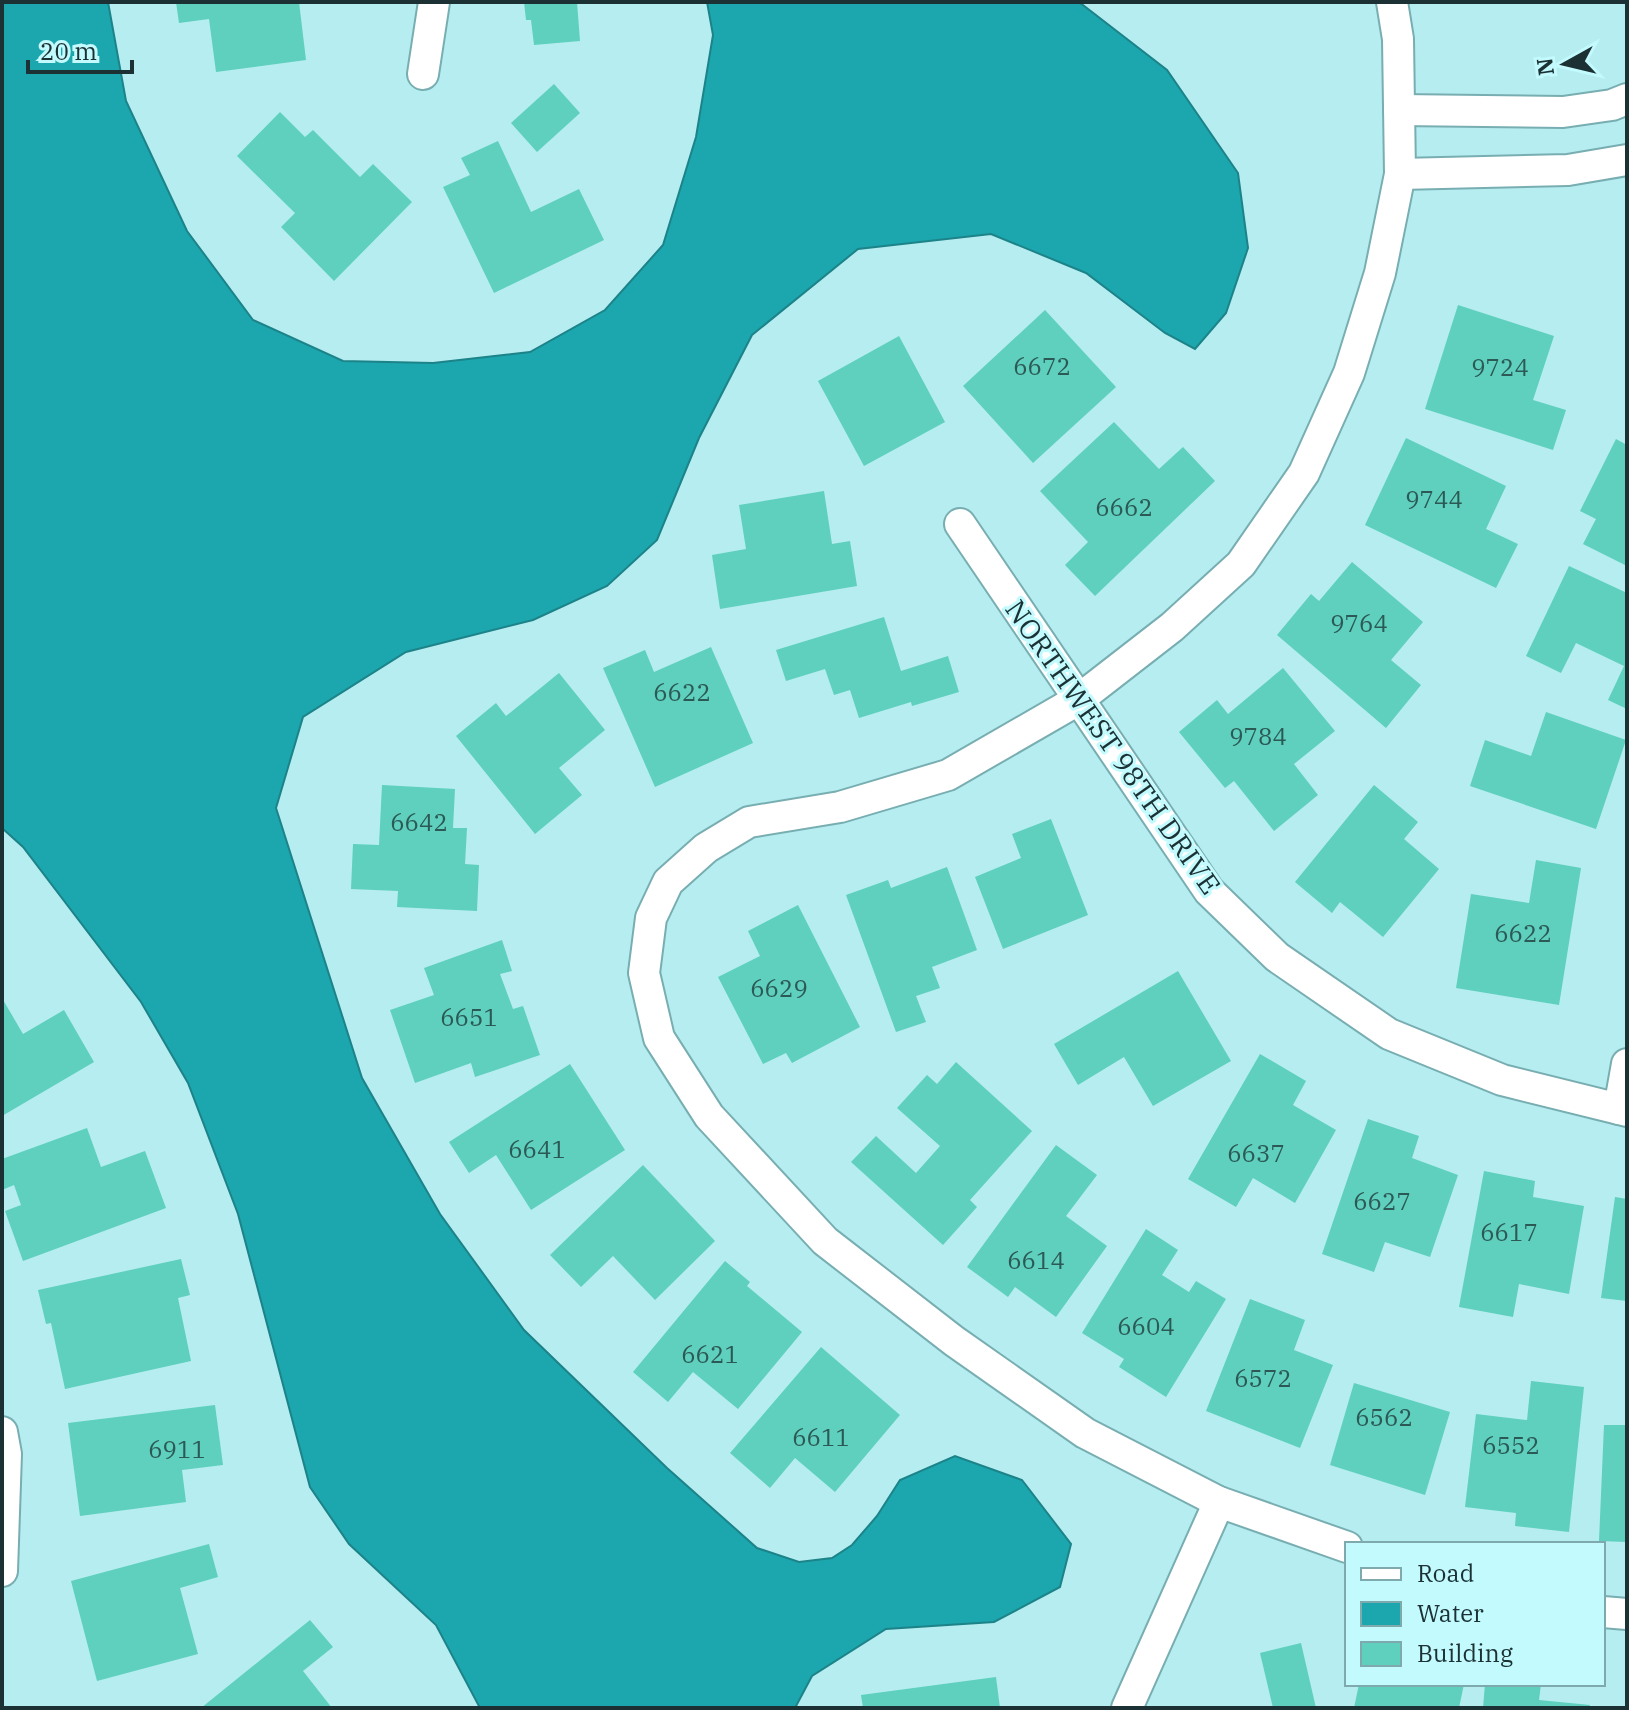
<svg xmlns="http://www.w3.org/2000/svg" width="1629" height="1710" font-family="'IBM Plex Serif',serif">
  <style>
    .water { fill: #1ca6ae; stroke: #1c8389; stroke-width: 2 }
    .building { fill: #5ed0bd }
    .lines { fill: none; stroke-linecap: round; stroke-linejoin: round }
    .minor-casing { stroke: #78aeb1; stroke-width: 34 }
    .minor { stroke: #fff; stroke-width: 30 }
    .labels { text-anchor: middle; stroke-width: 6; stroke-linejoin: round; paint-order: stroke }
    .number-label { font-size: 24px; fill: #2c5956 }
    .street-label { font-size: 28px; fill: #1b3133; stroke: #c2fafe }
  </style>
  <rect width="100%" height="100%" fill="#b5edf0"/>
  <path class="water" d="M2,2H108L126,101L187,231L253,320L343,361L433,363L530,352L605,310L663,245L696,137L713,35L707,2H1079L1167,70L1238,173L1248,248L1226,313L1195,349L1165,333L1086,273L991,234L858,249L752,335L699,438L657,540L607,586L533,620L406,652L303,717L276,808L362,1078L440,1214L524,1330L667,1468L757,1548L799,1562L832,1558L852,1545L877,1516L900,1480L955,1456L1022,1480L1071,1544L1060,1587L994,1622L886,1629L812,1676L795,1708H480L436,1625L349,1544L310,1487L238,1214L188,1083L141,1002L23,847L2,828Z"/>
  <g class="building">
    <path d="M176,2H299L306,60L216,72L209,19L179,23Z"/>
    <path d="M524,2H577L580,41L534,45L531,20H526Z"/>
    <path d="M554,84L580,113L537,152L511,123Z"/>
    <path d="M280,112L305,137L313,130L360,177L373,164L412,202L334,281L281,227L295,213L237,156Z"/>
    <path d="M498,141L531,212L579,189L604,240L494,293L443,187L470,175L461,158Z"/>
    <path d="M1458,305L1554,336L1533,400L1566,410L1553,450L1425,409Z"/>
    <path d="M1045,310L1116,387L1033,463L963,386Z"/>
    <path d="M899,336L945,422L864,466L818,381Z"/>
    <path d="M1114,422L1159,469L1183,447L1215,481L1095,596L1065,565L1088,542L1040,491Z"/>
    <path d="M1406,438L1506,486L1486,529L1518,544L1496,588L1365,525Z"/>
    <path d="M1616,439L1627,445V566L1583,544L1596,519L1580,511Z"/>
    <path d="M824,491L832,544L850,541L857,586L720,609L712,555L746,549L739,505Z"/>
    <path d="M1352,562L1423,622L1391,660L1421,685L1386,728L1277,635L1311,594L1319,601Z"/>
    <path d="M1569,566L1627,593V709L1608,700L1624,666L1576,643L1561,673L1526,656Z"/>
    <path d="M884,617L901,671L948,656L959,692L912,706L911,702L859,718L850,690L834,695L825,669L786,681L776,650Z"/>
    <path d="M711,647L753,743L655,787L603,668L645,650L654,672Z"/>
    <path d="M1283,668L1335,731L1294,764L1318,795L1274,831L1234,781L1225,788L1179,732L1217,700L1228,714Z"/>
    <path d="M559,673L605,730L559,768L582,795L535,834L456,736L496,703L506,716Z"/>
    <path d="M1546,712L1626,740L1596,829L1470,786L1485,740L1531,756Z"/>
    <path d="M382,785L455,789L453,828H467L465,864L479,865L477,911L397,907L398,891L351,889L353,844L379,845Z"/>
    <path d="M1374,785L1418,822L1404,839L1439,869L1383,937L1340,902L1332,913L1295,882Z"/>
    <path d="M1051,819L1088,915L1003,949L975,877L1021,858L1012,834Z"/>
    <path d="M1536,860L1581,868L1559,1005L1456,988L1471,894L1529,903Z"/>
    <path d="M947,867L977,950L932,967L940,988L916,996L926,1022L896,1032L846,895L888,880L891,888Z"/>
    <path d="M798,905L860,1027L792,1063L786,1053L763,1064L718,977L760,956L748,931Z"/>
    <path d="M502,940L512,971L500,974L513,1009L523,1006L540,1055L475,1077L471,1063L415,1083L390,1010L434,995L424,968Z"/>
    <path d="M1178,971L1231,1061L1153,1106L1124,1057L1078,1085L1054,1044Z"/>
    <path d="M2,998L23,1034L64,1010L94,1062L2,1116Z"/>
    <path d="M1260,1054L1306,1081L1293,1105L1336,1130L1295,1203L1253,1178L1236,1207L1188,1179Z"/>
    <path d="M956,1062L1032,1131L970,1200L977,1207L943,1245L851,1162L876,1136L916,1173L940,1146L897,1108L927,1075L937,1084Z"/>
    <path d="M570,1064L625,1150L531,1210L496,1155L469,1173L449,1142Z"/>
    <path d="M1368,1119L1419,1136L1412,1158L1458,1175L1430,1257L1385,1242L1374,1272L1322,1254Z"/>
    <path d="M87,1128L101,1167L145,1151L166,1208L23,1261L5,1211L21,1205L14,1185L2,1190V1159Z"/>
    <path d="M1056,1145L1097,1175L1066,1216L1107,1246L1056,1317L1015,1287L1008,1297L967,1267Z"/>
    <path d="M643,1165L715,1241L655,1300L613,1256L581,1287L550,1255Z"/>
    <path d="M1484,1171L1535,1181L1533,1197L1584,1206L1569,1294L1519,1284L1513,1317L1459,1307Z"/>
    <path d="M1615,1197L1627,1199V1301L1601,1298Z"/>
    <path d="M1146,1229L1178,1250L1162,1275L1189,1292L1196,1281L1226,1299L1166,1397L1119,1367L1124,1359L1082,1333Z"/>
    <path d="M181,1259L190,1295L178,1298L191,1361L65,1389L51,1323L46,1324L38,1290Z"/>
    <path d="M725,1261L750,1282L747,1286L802,1332L738,1409L693,1372L668,1402L633,1372Z"/>
    <path d="M1250,1299L1305,1320L1294,1350L1333,1365L1300,1448L1206,1411Z"/>
    <path d="M821,1347L900,1415L835,1492L795,1458L770,1488L730,1453Z"/>
    <path d="M1531,1381L1584,1387L1569,1532L1515,1526L1516,1513L1465,1507L1476,1414L1527,1420Z"/>
    <path d="M1354,1383L1450,1412L1425,1495L1330,1465Z"/>
    <path d="M215,1405L223,1465L182,1470L186,1502L80,1516L68,1423Z"/>
    <path d="M1604,1425H1627V1542L1599,1541Z"/>
    <path d="M209,1544L218,1577L180,1588L198,1654L97,1681L71,1581Z"/>
    <path d="M310,1620L333,1647L303,1671L332,1708H201Z"/>
    <path d="M1301,1643L1316,1708H1273L1260,1653Z"/>
    <path d="M996,1677L1000,1708H863L861,1695Z"/>
    <path d="M1359,1684H1464L1459,1708H1354Z"/>
    <path d="M1485,1684H1541L1539,1700L1590,1705L1589,1708H1483Z"/>
  </g>
  <g class="lines">
    <defs>
      <g id="minor">
        <path d="M423,74L434,2"/>
        <path d="M1399,110L1563,112L1612,105L1627,99"/>
        <path d="M1400,174L1568,170L1627,160"/>
        <path d="M960,524L1209,891L1277,957L1389,1034L1502,1080L1627,1111"/>
        <path d="M1619,1109L1627,1064"/>
        <path d="M2,1432L6,1454L2,1571"/>
        <path d="M1347,1547L1219,1502L1085,1433L954,1341L825,1241L709,1116L659,1038L644,973L651,918L668,882L706,848L749,822L840,807L948,775L1078,700L1172,627L1241,564L1304,473L1349,373L1380,273L1400,174L1398,39L1392,2"/>
        <path d="M1603,1612L1627,1614"/>
        <path d="M1127,1708L1219,1502"/>
      </g>
    </defs>
    <use href="#minor" class="minor-casing"/>
    <use href="#minor" class="minor"/>
  </g>
  <g class="labels">
    <g class="number-label">
      <text x="1042" y="375">6672</text>
      <text x="1500" y="376">9724</text>
      <text x="1434" y="508">9744</text>
      <text x="1124" y="516">6662</text>
      <text x="1359" y="632">9764</text>
      <text x="682" y="701">6622</text>
      <text x="1258" y="745">9784</text>
      <text x="419" y="831">6642</text>
      <text x="1523" y="942">6622</text>
      <text x="779" y="997">6629</text>
      <text x="469" y="1026">6651</text>
      <text x="537" y="1158">6641</text>
      <text x="1256" y="1162">6637</text>
      <text x="1382" y="1210">6627</text>
      <text x="1509" y="1241">6617</text>
      <text x="1036" y="1269">6614</text>
      <text x="1146" y="1335">6604</text>
      <text x="710" y="1363">6621</text>
      <text x="1263" y="1387">6572</text>
      <text x="1384" y="1426">6562</text>
      <text x="821" y="1446">6611</text>
      <text x="1511" y="1454">6552</text>
      <text x="177" y="1458">6911</text>
    </g>
    <g class="street-label">
      <text transform="translate(1113 747) rotate(55)" y="10">NORTHWEST 98TH DRIVE</text>
    </g>
  </g>
  <rect width="1629" height="1710" fill="none" stroke="#1b3133" stroke-width="8"/>
  <rect x="1345" y="1542" width="260" height="144" fill="#c2fafe" stroke="#7faaad" stroke-width="2"/>
  <rect x="1361" y="1568" width="40" height="12" fill="#ffffff" stroke="#7faaad" stroke-width="2"/>
  <text x="1417" y="1582" font-size="24" fill="#1b3133">Road</text>
  <rect x="1361" y="1602" width="40" height="24" fill="#1ca6ae" stroke="#7faaad" stroke-width="2"/>
  <text x="1417" y="1622" font-size="24" fill="#1b3133">Water</text>
  <rect x="1361" y="1642" width="40" height="24" fill="#5ed0bd" stroke="#7faaad" stroke-width="2"/>
  <text x="1417" y="1662" font-size="24" fill="#1b3133">Building</text>
  <g transform="translate(1565 64) rotate(262)" stroke="#c2fafe" stroke-width="6" paint-order="stroke">
  <path d="M0-6L14 30L0 20L-14 30Z" fill="#1b3133"/>
  <text y="-12" font-size="22" font-weight="bold" text-anchor="middle" fill="#1b3133">N</text>
  </g>
  <path d="M28 60v12h104v-12" fill="none" stroke="#1b3133" stroke-width="4"/>
  <text x="40" y="60" font-size="24" fill="#1b3133" stroke="#c2fafe" stroke-width="6" paint-order="stroke">20 m</text>
</svg>
